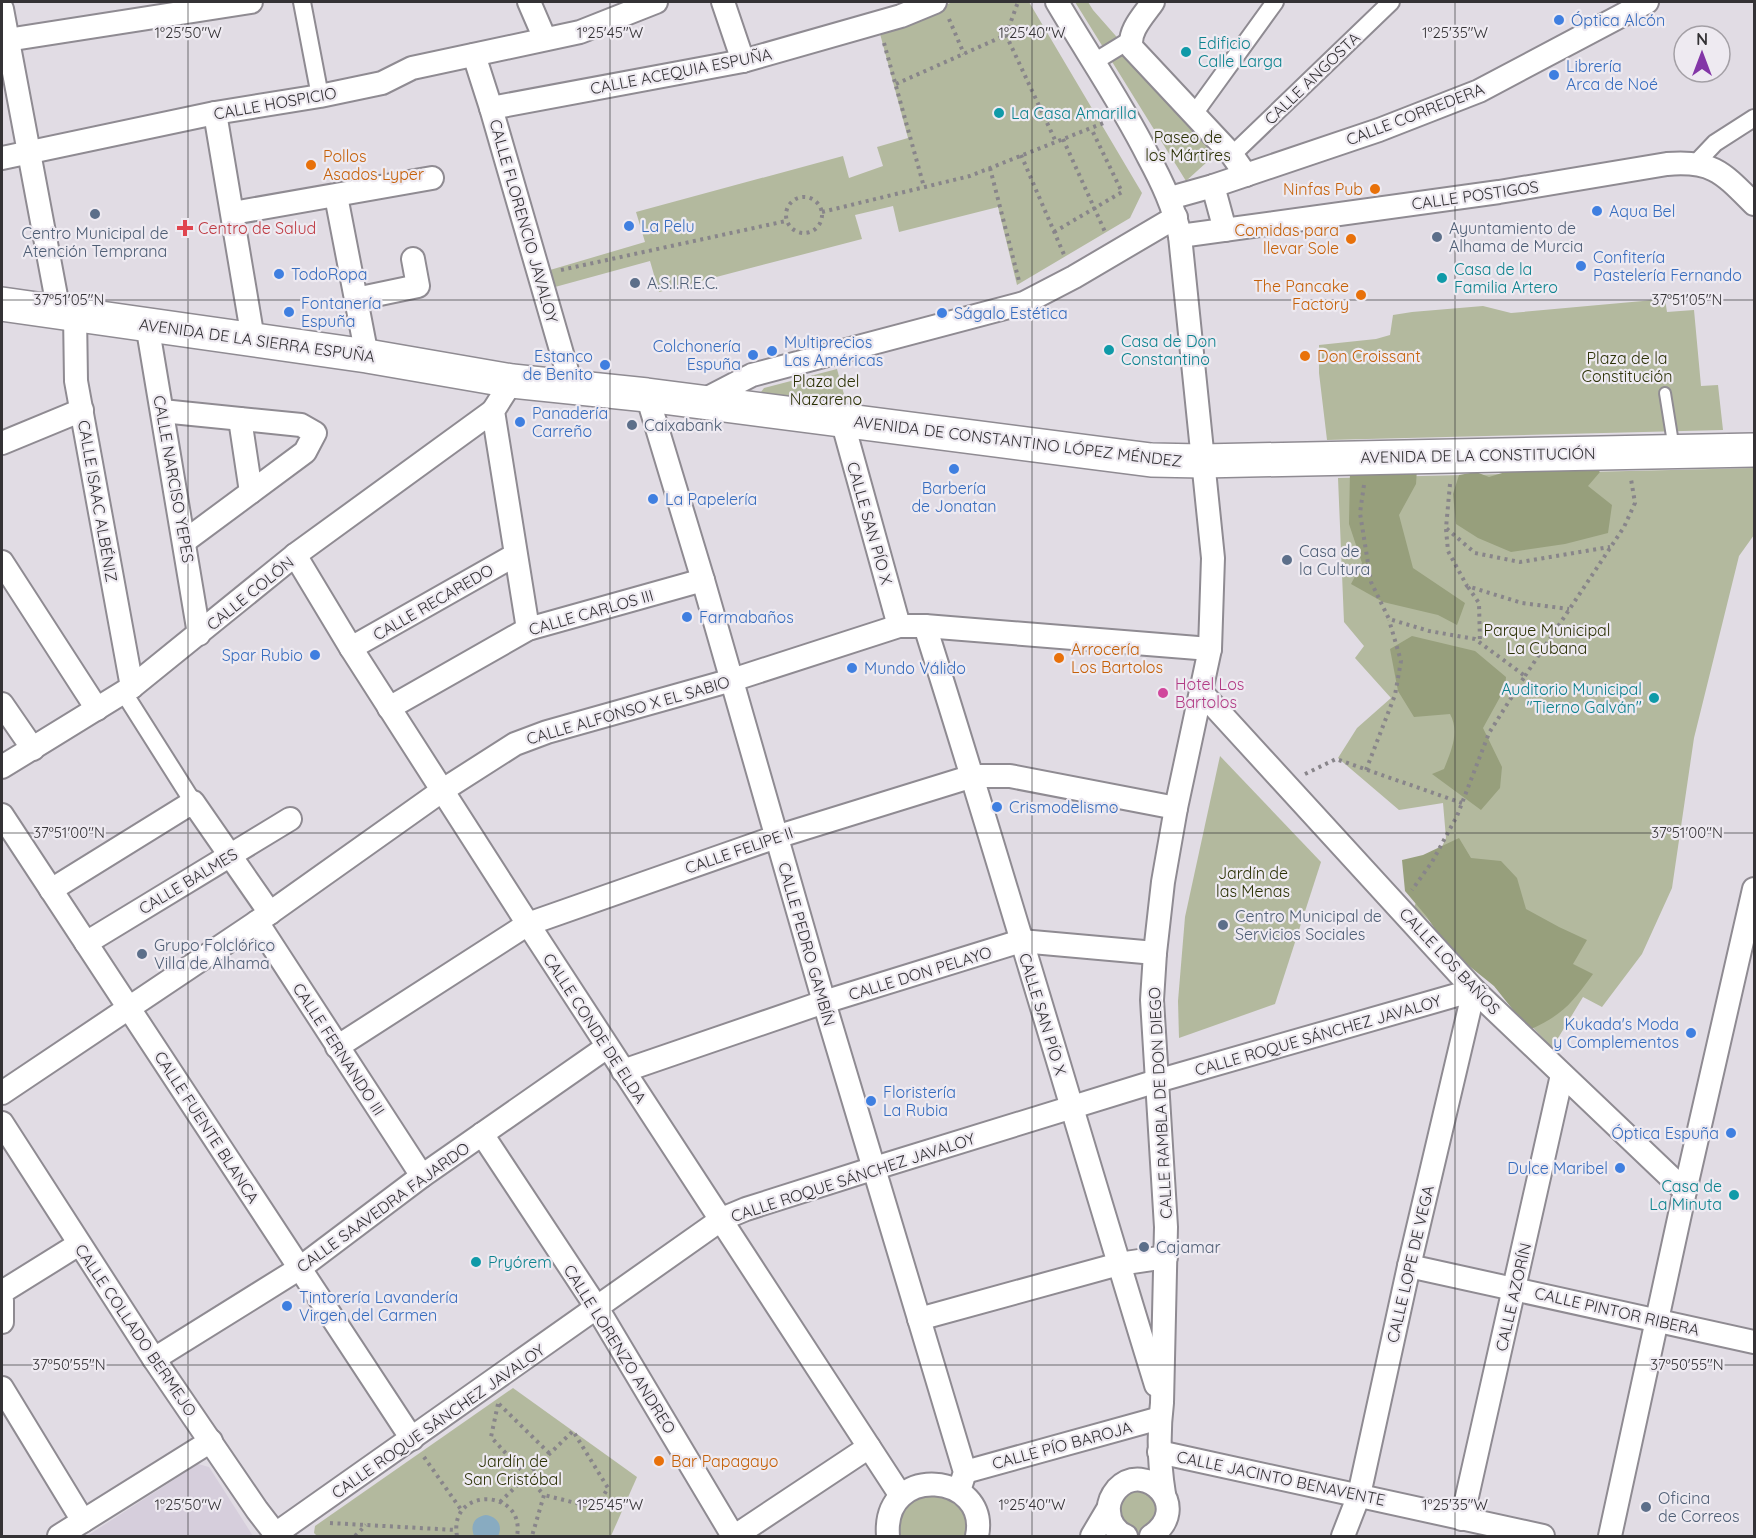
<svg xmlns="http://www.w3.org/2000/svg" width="1756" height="1538" font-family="Quicksand,sans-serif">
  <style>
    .built { fill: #d6cedc }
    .green { fill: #b3b99e }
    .forest { fill: #979f7c }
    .water { fill: #88abc1 }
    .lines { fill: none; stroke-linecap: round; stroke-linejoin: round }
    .service-casing { stroke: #8f8b92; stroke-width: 14 }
    .pedestrian-casing { stroke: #8f8b92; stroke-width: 20 }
    .minor-casing { stroke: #8f8b92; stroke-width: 26 }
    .primary-casing { stroke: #8f8b92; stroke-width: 36 }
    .path { stroke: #88858a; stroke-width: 4; stroke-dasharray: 3 4.5; stroke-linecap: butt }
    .service { stroke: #fff; stroke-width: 10 }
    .pedestrian { stroke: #fff; stroke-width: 16 }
    .minor { stroke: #fff; stroke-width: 22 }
    .primary { stroke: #fff; stroke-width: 33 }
    .ticks { fill: none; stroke: #343235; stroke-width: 1.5; stroke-opacity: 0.45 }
    .shop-dot { fill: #3f7fe0; stroke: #eeeaf1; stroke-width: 2 }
    .culture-dot { fill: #0f9aa8; stroke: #eeeaf1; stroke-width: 2 }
    .food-dot { fill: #e8710a; stroke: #eeeaf1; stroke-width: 2 }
    .service-dot { fill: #5c6f8a; stroke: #eeeaf1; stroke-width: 2 }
    .health-dot { fill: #e0444e; stroke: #eeeaf1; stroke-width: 2 }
    .hotel-dot { fill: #d1479c; stroke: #eeeaf1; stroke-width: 2 }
    .labels { text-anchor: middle; stroke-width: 4.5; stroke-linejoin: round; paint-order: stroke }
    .shop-label { font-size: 16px; fill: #366cbe; stroke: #eeeaf1; text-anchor: start }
    .culture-label { font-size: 16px; fill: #0d838f; stroke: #eeeaf1; text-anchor: start }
    .street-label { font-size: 16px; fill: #343235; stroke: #eeeaf1 }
    .park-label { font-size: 16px; fill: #2b3105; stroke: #eeeaf1 }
    .food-label { font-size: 16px; fill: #c56008; stroke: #eeeaf1; text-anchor: start }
    .health-label { font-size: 16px; fill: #be3a42; stroke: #eeeaf1; text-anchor: start }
    .service-label { font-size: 16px; fill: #4e5e75; stroke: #eeeaf1; text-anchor: start }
    .hotel-label { font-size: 16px; fill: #b23c85; stroke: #eeeaf1; text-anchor: start }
    .ticks-label { font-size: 15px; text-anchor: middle; fill: #343235; stroke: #eeeaf1; stroke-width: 4.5; stroke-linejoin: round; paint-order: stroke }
  </style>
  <rect width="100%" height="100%" fill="#e1dce4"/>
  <path class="built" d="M198,1464L209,1467L253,1536H87Z"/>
  <g class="green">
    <path d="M953,2H1029L1142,193L1130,218L1017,285L998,207L899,232L893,206L855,215L862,239L659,292L650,261L555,287L550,270L645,242L636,212L843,156L849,178L883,166L877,147L908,138L879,30Z"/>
    <path d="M1075,2H1088L1093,10L1218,152L1186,181Z"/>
    <path d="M1665,299L1667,312L1694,310L1701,386L1718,385L1723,430L1327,440L1319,373V345L1376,339L1390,335L1393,315L1412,312L1483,306L1511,313Z"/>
    <path d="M837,369L848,409L761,396V392L764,388Z"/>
    <path d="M1754,468V535L1739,556L1694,738L1672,888L1642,954L1602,1007L1583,997L1552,1048L1458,947L1414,907L1446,838L1443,803L1399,810L1338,758L1357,728L1391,698L1355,658L1364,646L1344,622L1338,478Z"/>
    <path d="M1220,756L1321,862L1275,1004L1179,1038L1178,1001L1185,917Z"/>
    <path d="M513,1388L637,1477L611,1536H317L314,1533L315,1526Z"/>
    <path d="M1138,1485L1163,1504L1148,1532L1132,1533L1125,1530L1115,1502Z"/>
    <path d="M932,1489L966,1506L971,1536H896L901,1507Z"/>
  </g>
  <g class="forest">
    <path d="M1588,461L1600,472L1588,486L1612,505L1608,533L1565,544L1511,552L1478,538L1456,524L1453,494L1459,475L1476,472L1489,477L1525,466Z"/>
    <path d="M1417,469L1416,484L1399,515L1413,568L1465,603L1457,625L1438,615L1383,602L1351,584L1362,563L1349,524L1350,471Z"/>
    <path d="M1412,636L1475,651L1506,677L1505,688L1483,728L1502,767L1500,788L1481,810L1432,774L1444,769C1451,751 1460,732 1450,714L1414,717L1398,691L1390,649Z"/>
    <path d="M1459,838L1471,858L1501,861L1517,878L1526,909L1559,927L1587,940L1573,964L1593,974C1572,1003 1563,1015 1529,1030L1494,986L1448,949L1427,917L1405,891L1402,860L1423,855Z"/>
  </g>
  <path class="water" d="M486,1515C498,1517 503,1526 498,1536H474C470,1525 474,1517 486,1515Z"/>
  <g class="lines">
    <defs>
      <path id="service" d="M1665,393L1674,449"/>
      <g id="pedestrian">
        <path d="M302,2L320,96"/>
        <path d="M1094,62L1130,40"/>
        <path d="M1194,114L1275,2"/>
        <path d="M1232,155L1391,2"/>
        <path d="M1696,163L1715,143L1754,118"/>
        <path d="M124,693L193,802"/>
      </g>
      <g id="minor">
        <path d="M529,2L545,39"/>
        <path d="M723,2L743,61"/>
        <path d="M1057,2C1087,53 1121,102 1148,156C1162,182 1174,207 1180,236L1213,558L1210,649L1176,808L1163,882L1155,953L1152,1000L1166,1227L1162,1403C1158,1435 1159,1463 1164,1494"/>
        <path d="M1153,2C1144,15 1127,32 1132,48L1232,155L1246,175"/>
        <path d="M2,9L59,312"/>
        <path d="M7,40L251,2"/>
        <path d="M474,55L491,108L572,388"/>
        <path d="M491,108L743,61L901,16L935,2"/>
        <path d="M215,113L253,339"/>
        <path d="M2,158L215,113L320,96L382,83L412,68L580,32L656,2"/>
        <path d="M1213,186L1225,230"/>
        <path d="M336,196L367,356"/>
        <path d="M1170,198L1213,186L1379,130L1479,91L1647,2"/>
        <path d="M233,213L432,178"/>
        <path d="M1180,236L1499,192L1667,164C1713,160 1723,173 1754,204"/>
        <path d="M356,299L418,286L413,259"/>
        <path d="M75,314L76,381L132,687"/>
        <path d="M147,324L199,634"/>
        <path d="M512,381L493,411L528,629"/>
        <path d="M647,395L703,580L824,1002L965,1472L959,1491"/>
        <path d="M700,402L752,375L1024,303L1074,277L1176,217"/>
        <path d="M162,411L301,425L315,433L305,452L185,541"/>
        <path d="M240,419L251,492"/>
        <path d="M842,420L899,626"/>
        <path d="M2,443L82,410"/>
        <path d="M295,555L351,648L528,924L901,1496"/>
        <path d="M2,562L97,709"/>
        <path d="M925,626C1005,878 1078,1132 1156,1385"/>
        <path d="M351,648L515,555"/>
        <path d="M1202,693L1474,990L1685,1191"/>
        <path d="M2,704L33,749"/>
        <path d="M389,708L528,629L703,580"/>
        <path d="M2,767L132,687L295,555L493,411"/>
        <path d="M2,815L412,1439"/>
        <path d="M51,890L193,802L270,913"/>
        <path d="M257,922L422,1176"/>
        <path d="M86,943L290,819"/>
        <path d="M337,1047L528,924L776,837L973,776H1010L1176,808"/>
        <path d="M623,1071L824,1002L1021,941L1155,953"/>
        <path d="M2,1093L257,922L443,790L515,744L547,732L732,680L899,626H925L1210,649"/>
        <path d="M2,1123L154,1359L257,1510L277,1536"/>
        <path d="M482,1134L597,1308L733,1536"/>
        <path d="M1409,1266L1754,1342"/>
        <path d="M2,1292L79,1244"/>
        <path d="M2,1301V1322"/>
        <path d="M919,1319L1119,1264L1166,1257"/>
        <path d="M154,1359L300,1268L422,1176L607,1047"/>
        <path d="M2,1388L83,1521"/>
        <path d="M1159,1452L1543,1536"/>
        <path d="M965,1472L1160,1418"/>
        <path d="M1462,1519L1562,1075"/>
        <path d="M274,1535L722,1219L746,1209L875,1168L1157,1081L1474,990L1409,1266L1359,1495L1343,1536"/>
        <path d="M59,1536L211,1441"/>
        <path d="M735,1536L869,1447"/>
        <path d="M888,1536C882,1462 990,1473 977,1536"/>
        <path d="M1092,1536L1108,1509"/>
        <path d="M1126,1536C1116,1532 1109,1522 1109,1511C1108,1503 1112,1495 1117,1489C1146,1459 1193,1508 1151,1536"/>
        <path d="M1610,1536L1685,1191L1754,889"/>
      </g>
      <path id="primary" d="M2,304L367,356L512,381L647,395L1151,460L1202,461L1754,450"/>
    </defs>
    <use href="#service" class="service-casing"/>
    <use href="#pedestrian" class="pedestrian-casing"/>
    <use href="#minor" class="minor-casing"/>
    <use href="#primary" class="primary-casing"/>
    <g class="path">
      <path d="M949,19L964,54"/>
      <path d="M1006,35L1018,2"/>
      <path d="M884,43L924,187"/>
      <path d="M896,84L1006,35L1056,142"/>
      <path d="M1063,139L1106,234"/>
      <path d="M1021,155L1065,257"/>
      <path d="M990,168L1019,281"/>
      <circle cx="804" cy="215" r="18"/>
      <path d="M822,212L970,176L1106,122"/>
      <path d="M1054,232L1122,192L1091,128"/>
      <path d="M561,270L786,221"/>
      <path d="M1450,484L1446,528L1475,553L1520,562L1610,547"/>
      <path d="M1364,485L1360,513L1371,582L1389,619L1429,631L1475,639L1525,676L1489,733L1457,816L1432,862L1412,890"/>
      <path d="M1446,529L1448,551L1467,586L1522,603L1569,609"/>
      <path d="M1468,587L1479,603L1480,643"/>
      <path d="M1525,676L1624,527L1635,503L1631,479"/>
      <path d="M1366,770L1395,695L1401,661L1389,620"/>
      <path d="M1305,774L1336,759L1462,803"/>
      <path d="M498,1404L491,1437L544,1495L532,1536"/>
      <path d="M499,1404L550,1454"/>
      <path d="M424,1457L462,1511"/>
      <path d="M500,1502L573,1431L608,1488L596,1508L544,1495"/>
      <path d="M330,1523L456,1530"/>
      <path d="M355,1536L366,1525"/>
      <path d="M457,1536C448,1486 526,1488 517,1536"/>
    </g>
    <use href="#service" class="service"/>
    <use href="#pedestrian" class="pedestrian"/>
    <use href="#minor" class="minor"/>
    <use href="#primary" class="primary"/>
  </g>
  <path class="ticks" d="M188,2V1536M610,2V1536M1032,2V1536M1455,2V1536M2,300H1754M2,833H1754M2,1365H1754"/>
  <g class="shop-dot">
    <circle cx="1559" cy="20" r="6"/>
    <circle cx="1554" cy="75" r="6"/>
    <circle cx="1597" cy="211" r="6"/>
    <circle cx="629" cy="226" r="6"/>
    <circle cx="1581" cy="266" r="6"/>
    <circle cx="279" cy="274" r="6"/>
    <circle cx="289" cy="312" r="6"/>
    <circle cx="942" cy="313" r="6"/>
    <circle cx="772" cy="351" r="6"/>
    <circle cx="753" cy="355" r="6"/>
    <circle cx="605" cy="365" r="6"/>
    <circle cx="520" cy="422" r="6"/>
    <circle cx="954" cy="469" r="6"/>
    <circle cx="653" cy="499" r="6"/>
    <circle cx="687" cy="617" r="6"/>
    <circle cx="315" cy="655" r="6"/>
    <circle cx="852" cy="668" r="6"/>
    <circle cx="997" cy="807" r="6"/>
    <circle cx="1691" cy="1033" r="6"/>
    <circle cx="871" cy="1101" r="6"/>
    <circle cx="1731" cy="1133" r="6"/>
    <circle cx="1620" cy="1168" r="6"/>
    <circle cx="287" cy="1306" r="6"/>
  </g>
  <g class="culture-dot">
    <circle cx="1186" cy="52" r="6"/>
    <circle cx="999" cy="113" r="6"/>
    <circle cx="1442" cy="278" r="6"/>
    <circle cx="1109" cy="350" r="6"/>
    <circle cx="1654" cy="698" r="6"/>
    <circle cx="1734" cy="1195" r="6"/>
    <circle cx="476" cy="1262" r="6"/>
  </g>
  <g class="food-dot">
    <circle cx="311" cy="165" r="6"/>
    <circle cx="1375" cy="189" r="6"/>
    <circle cx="1351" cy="239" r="6"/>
    <circle cx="1361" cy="295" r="6"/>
    <circle cx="1305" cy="356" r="6"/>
    <circle cx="1059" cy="658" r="6"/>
    <circle cx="659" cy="1461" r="6"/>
  </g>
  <g class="service-dot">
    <circle cx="95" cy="214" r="6"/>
    <circle cx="1437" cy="237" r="6"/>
    <circle cx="635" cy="283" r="6"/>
    <circle cx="632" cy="425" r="6"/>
    <circle cx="1287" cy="560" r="6"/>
    <circle cx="1223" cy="925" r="6"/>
    <circle cx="142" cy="954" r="6"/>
    <circle cx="1144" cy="1247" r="6"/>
    <circle cx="1646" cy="1507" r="6"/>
  </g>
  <path class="health-dot" d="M182 219h6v6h6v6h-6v6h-6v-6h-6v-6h6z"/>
  <circle class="hotel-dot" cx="1163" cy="693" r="6"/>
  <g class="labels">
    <g class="shop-label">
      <text x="1571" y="26">Óptica Alcón</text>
      <text x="1566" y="72">Librería<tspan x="1566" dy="18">Arca de Noé</tspan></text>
      <text x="1609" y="217">Aqua Bel</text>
      <text x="641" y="232">La Pelu</text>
      <text x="1593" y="263">Confitería<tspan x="1593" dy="18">Pastelería Fernando</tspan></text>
      <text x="291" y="280">TodoRopa</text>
      <text x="301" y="309">Fontanería<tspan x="301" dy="18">Espuña</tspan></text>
      <text x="954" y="319">Ságalo Estética</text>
      <text x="784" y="348">Multiprecios<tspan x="784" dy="18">Las Américas</tspan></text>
      <text x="741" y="352" text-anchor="end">Colchonería<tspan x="741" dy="18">Espuña</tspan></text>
      <text x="593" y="362" text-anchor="end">Estanco<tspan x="593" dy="18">de Benito</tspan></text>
      <text x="532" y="419">Panadería<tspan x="532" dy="18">Carreño</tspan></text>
      <text x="954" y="494" text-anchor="middle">Barbería<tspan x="954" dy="18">de Jonatan</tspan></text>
      <text x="665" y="505">La Papelería</text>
      <text x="699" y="623">Farmabaños</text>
      <text x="303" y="661" text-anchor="end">Spar Rubio</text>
      <text x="864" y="674">Mundo Válido</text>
      <text x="1009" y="813">Crismodelismo</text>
      <text x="1679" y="1030" text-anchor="end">Kukada's Moda<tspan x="1679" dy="18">y Complementos</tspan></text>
      <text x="883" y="1098">Floristería<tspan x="883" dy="18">La Rubia</tspan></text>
      <text x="1719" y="1139" text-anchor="end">Óptica Espuña</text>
      <text x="1608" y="1174" text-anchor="end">Dulce Maribel</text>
      <text x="299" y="1303">Tintorería Lavandería<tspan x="299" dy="18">Virgen del Carmen</tspan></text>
    </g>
    <g class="culture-label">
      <text x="1198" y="49">Edificio<tspan x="1198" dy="18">Calle Larga</tspan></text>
      <text x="1011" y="119">La Casa Amarilla</text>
      <text x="1454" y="275">Casa de la<tspan x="1454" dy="18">Familia Artero</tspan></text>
      <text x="1121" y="347">Casa de Don<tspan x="1121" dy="18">Constantino</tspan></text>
      <text x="1642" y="695" text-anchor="end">Auditorio Municipal<tspan x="1642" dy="18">"Tierno Galván"</tspan></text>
      <text x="1722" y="1192" text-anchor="end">Casa de<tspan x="1722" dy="18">La Minuta</tspan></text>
      <text x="488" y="1268">Pryórem</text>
    </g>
    <g class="street-label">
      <text transform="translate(681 71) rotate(-11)" y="6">CALLE ACEQUIA ESPUÑA</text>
      <text transform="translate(1312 78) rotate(-44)" y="6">CALLE ANGOSTA</text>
      <text transform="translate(275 103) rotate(-10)" y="6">CALLE HOSPICIO</text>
      <text transform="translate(1415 114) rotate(-21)" y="6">CALLE CORREDERA</text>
      <text transform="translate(1475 195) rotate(-8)" y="6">CALLE POSTIGOS</text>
      <text transform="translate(524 221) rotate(74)" y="6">CALLE FLORENCIO JAVALOY</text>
      <text transform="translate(257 340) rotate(8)" y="6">AVENIDA DE LA SIERRA ESPUÑA</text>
      <text transform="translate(1018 441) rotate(7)" y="6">AVENIDA DE CONSTANTINO LÓPEZ MÉNDEZ</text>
      <text transform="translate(1478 455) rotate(-1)" y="6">AVENIDA DE LA CONSTITUCIÓN</text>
      <text transform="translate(174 479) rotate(80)" y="6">CALLE NARCISO YEPES</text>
      <text transform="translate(98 501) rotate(80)" y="6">CALLE ISAAC ALBÉNIZ</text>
      <text transform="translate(870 523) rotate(74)" y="6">CALLE SAN PÍO X</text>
      <text transform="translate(250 593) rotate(-39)" y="6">CALLE COLÓN</text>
      <text transform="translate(433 602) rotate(-30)" y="6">CALLE RECAREDO</text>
      <text transform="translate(591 612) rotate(-16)" y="6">CALLE CARLOS III</text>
      <text transform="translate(628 710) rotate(-16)" y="6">CALLE ALFONSO X EL SABIO</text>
      <text transform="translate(739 850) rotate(-19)" y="6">CALLE FELIPE II</text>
      <text transform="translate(188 881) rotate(-31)" y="6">CALLE BALMES</text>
      <text transform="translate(807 944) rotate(74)" y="6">CALLE PEDRO GAMBÍN</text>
      <text transform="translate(1450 961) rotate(47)" y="6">CALLE LOS BAÑOS</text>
      <text transform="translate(920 973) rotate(-17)" y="6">CALLE DON PELAYO</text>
      <text transform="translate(1043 1014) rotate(73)" y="6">CALLE SAN PÍO X</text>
      <text transform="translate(595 1028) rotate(57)" y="6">CALLE CONDE DE ELDA</text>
      <text transform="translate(1318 1035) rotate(-16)" y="6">CALLE ROQUE SÁNCHEZ JAVALOY</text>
      <text transform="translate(339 1049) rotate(57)" y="6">CALLE FERNANDO III</text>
      <text transform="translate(1160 1103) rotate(-93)" y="6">CALLE RAMBLA DE DON DIEGO</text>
      <text transform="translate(207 1127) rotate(57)" y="6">CALLE FUENTE BLANCA</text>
      <text transform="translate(853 1177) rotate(-18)" y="6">CALLE ROQUE SÁNCHEZ JAVALOY</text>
      <text transform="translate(383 1207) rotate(-36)" y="6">CALLE SAAVEDRA FAJARDO</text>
      <text transform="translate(1410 1264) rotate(-77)" y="6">CALLE LOPE DE VEGA</text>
      <text transform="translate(1513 1297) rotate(-77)" y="6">CALLE AZORÍN</text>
      <text transform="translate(1617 1311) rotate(13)" y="6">CALLE PINTOR RIBERA</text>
      <text transform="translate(136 1330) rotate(56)" y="6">CALLE COLLADO BERMEJO</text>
      <text transform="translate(620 1349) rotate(58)" y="6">CALLE LORENZO ANDREO</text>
      <text transform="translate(438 1421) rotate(-35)" y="6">CALLE ROQUE SÁNCHEZ JAVALOY</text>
      <text transform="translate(1062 1445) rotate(-15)" y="6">CALLE PÍO BAROJA</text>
      <text transform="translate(1281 1478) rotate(12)" y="6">CALLE JACINTO BENAVENTE</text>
    </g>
    <g class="park-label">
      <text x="1188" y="143">Paseo de<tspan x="1188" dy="18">los Mártires</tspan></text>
      <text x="1627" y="364">Plaza de la<tspan x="1627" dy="18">Constitución</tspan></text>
      <text x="826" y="387">Plaza del<tspan x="826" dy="18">Nazareno</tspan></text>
      <text x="1547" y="636">Parque Municipal<tspan x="1547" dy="18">La Cubana</tspan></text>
      <text x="1253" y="879">Jardín de<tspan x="1253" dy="18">las Menas</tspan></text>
      <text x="513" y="1467">Jardín de<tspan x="513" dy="18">San Cristóbal</tspan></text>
    </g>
    <g class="food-label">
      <text x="323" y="162">Pollos<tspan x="323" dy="18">Asados Lyper</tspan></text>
      <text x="1363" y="195" text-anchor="end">Ninfas Pub</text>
      <text x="1339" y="236" text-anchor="end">Comidas para<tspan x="1339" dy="18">llevar Sole</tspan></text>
      <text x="1349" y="292" text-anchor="end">The Pancake<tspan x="1349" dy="18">Factory</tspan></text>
      <text x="1317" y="362">Don Croissant</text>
      <text x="1071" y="655">Arrocería<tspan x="1071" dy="18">Los Bartolos</tspan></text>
      <text x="671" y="1467">Bar Papagayo</text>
    </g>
    <g class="health-label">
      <text x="198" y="234">Centro de Salud</text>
    </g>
    <g class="service-label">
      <text x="1449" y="234">Ayuntamiento de<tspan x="1449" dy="18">Alhama de Murcia</tspan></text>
      <text x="95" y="239" text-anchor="middle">Centro Municipal de<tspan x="95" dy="18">Atención Temprana</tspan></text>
      <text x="647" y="289">A.S.I.R.E.C.</text>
      <text x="644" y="431">Caixabank</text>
      <text x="1299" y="557">Casa de<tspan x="1299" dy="18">la Cultura</tspan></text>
      <text x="1235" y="922">Centro Municipal de<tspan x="1235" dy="18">Servicios Sociales</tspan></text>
      <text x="154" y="951">Grupo Folclórico<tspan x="154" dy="18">Villa de Alhama</tspan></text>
      <text x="1156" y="1253">Cajamar</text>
      <text x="1658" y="1504">Oficina<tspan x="1658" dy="18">de Correos</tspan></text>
    </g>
    <g class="hotel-label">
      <text x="1175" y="690">Hotel Los<tspan x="1175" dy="18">Bartolos</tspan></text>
    </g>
  </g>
  <g class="ticks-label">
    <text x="188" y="38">1°25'50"W</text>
    <text x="610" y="38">1°25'45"W</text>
    <text x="1032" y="38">1°25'40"W</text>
    <text x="1455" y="38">1°25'35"W</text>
    <text x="69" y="305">37°51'05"N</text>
    <text x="1687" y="305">37°51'05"N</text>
    <text x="69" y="838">37°51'00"N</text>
    <text x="1687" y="838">37°51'00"N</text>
    <text x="69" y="1370">37°50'55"N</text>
    <text x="1687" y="1370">37°50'55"N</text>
    <text x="188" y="1510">1°25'50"W</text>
    <text x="610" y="1510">1°25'45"W</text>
    <text x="1032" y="1510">1°25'40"W</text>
    <text x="1455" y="1510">1°25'35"W</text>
  </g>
  <rect width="1756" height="1538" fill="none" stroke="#343235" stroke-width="6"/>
  <g transform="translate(1702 54)"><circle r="28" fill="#eeeaf1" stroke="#a4a0a6" stroke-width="1.5"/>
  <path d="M0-4.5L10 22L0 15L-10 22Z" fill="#8336a7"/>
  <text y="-9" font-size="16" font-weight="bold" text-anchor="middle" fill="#343235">N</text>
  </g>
</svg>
